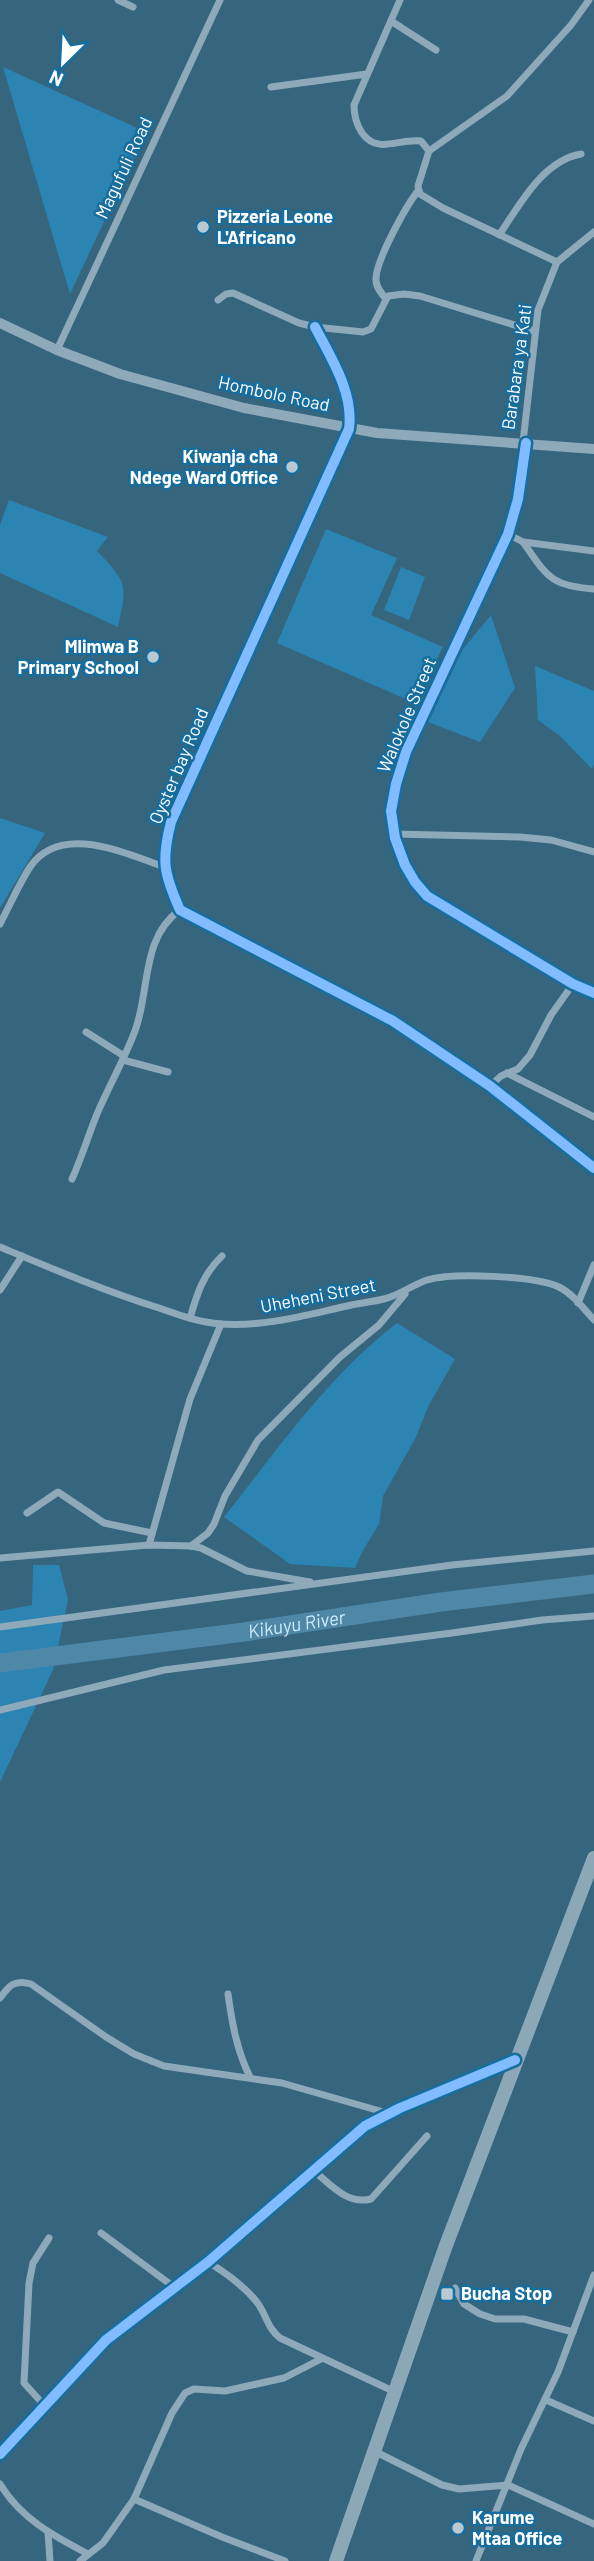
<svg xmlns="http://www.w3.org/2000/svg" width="594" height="2561" font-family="Barlow,sans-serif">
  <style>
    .green { fill: #2c84b3 }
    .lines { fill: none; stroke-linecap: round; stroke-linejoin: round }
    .river { stroke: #4f88a7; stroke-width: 19 }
    .minor { stroke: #8ea9b9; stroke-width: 7 }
    .tertiary { stroke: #8ea9b9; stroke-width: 10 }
    .trunk { stroke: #8ca8b6; stroke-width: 14 }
    .cycleway-casing { stroke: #176d9d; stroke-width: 15 }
    .cycleway { stroke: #80bcff; stroke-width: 10 }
    .poi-dot { fill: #b9c9d2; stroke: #176d9d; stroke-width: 2.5 }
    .labels { text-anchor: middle; stroke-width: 5; stroke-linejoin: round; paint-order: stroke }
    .street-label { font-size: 18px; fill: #fff; stroke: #176d9d }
    .poi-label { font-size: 18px; font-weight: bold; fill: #fff; stroke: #176d9d; text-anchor: start }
    .water-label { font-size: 19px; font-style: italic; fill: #ccebfa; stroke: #176d9d }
  </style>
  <rect width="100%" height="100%" fill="#36657e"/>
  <g class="green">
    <path d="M3,67L146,132L70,294Z"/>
    <path d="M9,500L108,537L97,551C128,583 127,585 118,627L0,573V525Z"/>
    <path d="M326,529L397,558L371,615L443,647L415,703L277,643Z"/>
    <path d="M401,567L425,577L409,620L384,610Z"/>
    <path d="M491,615L515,688L480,742L428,722L463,649Z"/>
    <path d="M535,666L594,691V764L592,769L560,736L538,720Z"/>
    <path d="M0,818L45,833L0,908Z"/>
    <path d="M397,1323L455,1359L428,1407L415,1439L383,1496L379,1524L362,1552L355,1568L290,1564L224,1517C278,1449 328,1376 397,1323Z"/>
    <path d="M33,1565H59L68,1600L53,1670L0,1782V1611L32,1605Z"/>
  </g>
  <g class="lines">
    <path class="river" id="s1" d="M0,1663L244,1632L441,1602L594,1584"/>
    <g class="minor">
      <path d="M118,0L133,7"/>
      <path d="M400,0L354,105C354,116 356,124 362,133C378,155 399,138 421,141L429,151L418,186L420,194L443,208L557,262"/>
      <path d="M391,21L436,50"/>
      <path d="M271,87L367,74"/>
      <path d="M429,151L507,96L571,25L589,0"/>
      <path d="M499,235C520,205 542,161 581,154"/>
      <path d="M386,299C381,293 376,287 376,280C375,262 406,206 418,191"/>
      <path d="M218,300L226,294L233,293L299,323L315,327L363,332L371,329L388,296L404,294L420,296L534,331"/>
      <path d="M315,327C331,358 354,393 349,429L171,822C161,861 164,874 180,910L393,1021L490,1086L594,1168"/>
      <path d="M57,350L220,0"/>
      <path d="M523,442L538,310L557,262L594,232"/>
      <path d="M526,443L518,499L508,534L406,752L396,784L391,811L395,838L405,865L415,882L427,896L573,984L594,993"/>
      <path d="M508,534L523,542L594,551"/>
      <path d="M523,542C547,576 550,586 594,589"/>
      <path d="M394,834L520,837L551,840L594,852"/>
      <path d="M0,924C10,905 19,884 30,867C61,822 126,854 165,867"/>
      <path d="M86,1032L124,1056"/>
      <path d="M123,1060L168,1072"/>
      <path d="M507,1073L594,1117"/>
      <path d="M490,1086L501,1076L518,1069L530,1055L551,1015L573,984"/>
      <path d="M72,1179C82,1157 88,1136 97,1114C109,1086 124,1060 135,1031C150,991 141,937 180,910"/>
      <path d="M0,1247C53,1269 105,1291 159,1308C179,1315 200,1323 221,1324C264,1327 306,1315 347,1306C359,1303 372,1302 384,1299C400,1295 412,1285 427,1280C453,1272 535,1276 559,1287C573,1294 584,1309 594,1320"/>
      <path d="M0,1290L22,1256"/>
      <path d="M578,1303L594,1265"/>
      <path d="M190,1318C197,1294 203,1274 222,1256"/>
      <path d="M27,1513L58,1492L104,1523L152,1533"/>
      <path d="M149,1545L190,1399L221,1324"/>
      <path d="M191,1546L208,1533L214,1524L225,1496L258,1440L340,1357L379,1325L405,1294"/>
      <path d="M0,1558L149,1545L191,1546L201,1548L247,1571L310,1582"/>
      <path d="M0,1627L452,1565L594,1551"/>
      <path d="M0,1710L164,1670L452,1633L542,1620L594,1616"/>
      <path d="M228,1994C232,2023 237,2051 250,2077"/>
      <path d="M0,1998C9,1986 14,1979 31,1984L106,2037L134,2054L164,2066L282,2083L387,2113"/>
      <path d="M313,2170C331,2185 347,2205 371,2199L427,2136"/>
      <path d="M101,2233L174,2287"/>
      <path d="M208,2262C226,2273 243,2285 256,2301C266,2313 267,2328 280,2338L395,2392"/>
      <path d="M455,2288L464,2304L480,2314L495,2319H524L573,2332"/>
      <path d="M546,2400L594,2421"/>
      <path d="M44,2405L24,2383L29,2283L33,2263L49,2238"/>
      <path d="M374,2451L442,2485L459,2489L508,2485L594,2524"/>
      <path d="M0,2454L106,2340L208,2262L365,2126L400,2108L515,2061"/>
      <path d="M0,2484C21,2519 54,2536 88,2554"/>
      <path d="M134,2499L222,2537L285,2561"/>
      <path d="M48,2532L50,2561"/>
      <path d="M80,2561L103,2543L134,2499L172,2413L185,2393L194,2389L225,2391L284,2378L321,2359"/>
      <path d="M476,2561L521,2449L558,2372L594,2275"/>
    </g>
    <path class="tertiary" d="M0,323L57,350L120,374L244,408L377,433L594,449"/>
    <path class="trunk" d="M336,2561L445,2248L594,1858"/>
    <defs>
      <g id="cycleway">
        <path d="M315,327C331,358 354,393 349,429L171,822C161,861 164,874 180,910L393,1021L490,1086L594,1168"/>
        <path d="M526,443L518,499L508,534L406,752L396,784L391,811L395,838L405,865L415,882L427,896L573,984L594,993"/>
        <path d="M0,2454L106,2340L208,2262L365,2126L400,2108L515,2060"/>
      </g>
    </defs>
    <use href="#cycleway" class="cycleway-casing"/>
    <use href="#cycleway" class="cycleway"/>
  </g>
  <g class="poi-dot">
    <circle cx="203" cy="227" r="7"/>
    <circle cx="292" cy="467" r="7"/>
    <circle cx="153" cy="657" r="7"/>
    <rect x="440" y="2287" width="14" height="14" rx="3.5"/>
    <circle cx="458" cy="2528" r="7"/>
  </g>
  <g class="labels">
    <g class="street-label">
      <text transform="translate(124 168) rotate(-65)" y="6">Magufuli Road</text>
      <text transform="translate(517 367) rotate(-82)" y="6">Barabara ya Kati</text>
      <text transform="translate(274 394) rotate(12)" y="6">Hombolo Road</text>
      <text transform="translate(407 715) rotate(-67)" y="6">Walokole Street</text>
      <text transform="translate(179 766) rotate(-67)" y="6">Oyster bay Road</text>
      <text transform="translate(318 1296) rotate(-11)" y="6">Uheheni Street</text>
    </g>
    <g class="poi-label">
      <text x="217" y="223">Pizzeria Leone<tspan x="217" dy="21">L'Africano</tspan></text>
      <text x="278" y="463" text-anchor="end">Kiwanja cha<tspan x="278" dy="21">Ndege Ward Office</tspan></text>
      <text x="139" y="653" text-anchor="end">Mlimwa B<tspan x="139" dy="21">Primary School</tspan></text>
      <text x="461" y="2300">Bucha Stop</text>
      <text x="472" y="2524">Karume<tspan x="472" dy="21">Mtaa Office</tspan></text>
    </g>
    <g class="water-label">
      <text dy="7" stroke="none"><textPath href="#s1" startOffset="299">Kikuyu River</textPath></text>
    </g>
  </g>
  <g transform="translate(63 63) rotate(204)" stroke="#176d9d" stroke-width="5" paint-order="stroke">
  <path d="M0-5L12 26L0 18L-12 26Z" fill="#ffffff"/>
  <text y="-10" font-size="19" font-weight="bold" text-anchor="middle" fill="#ffffff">N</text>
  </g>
</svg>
